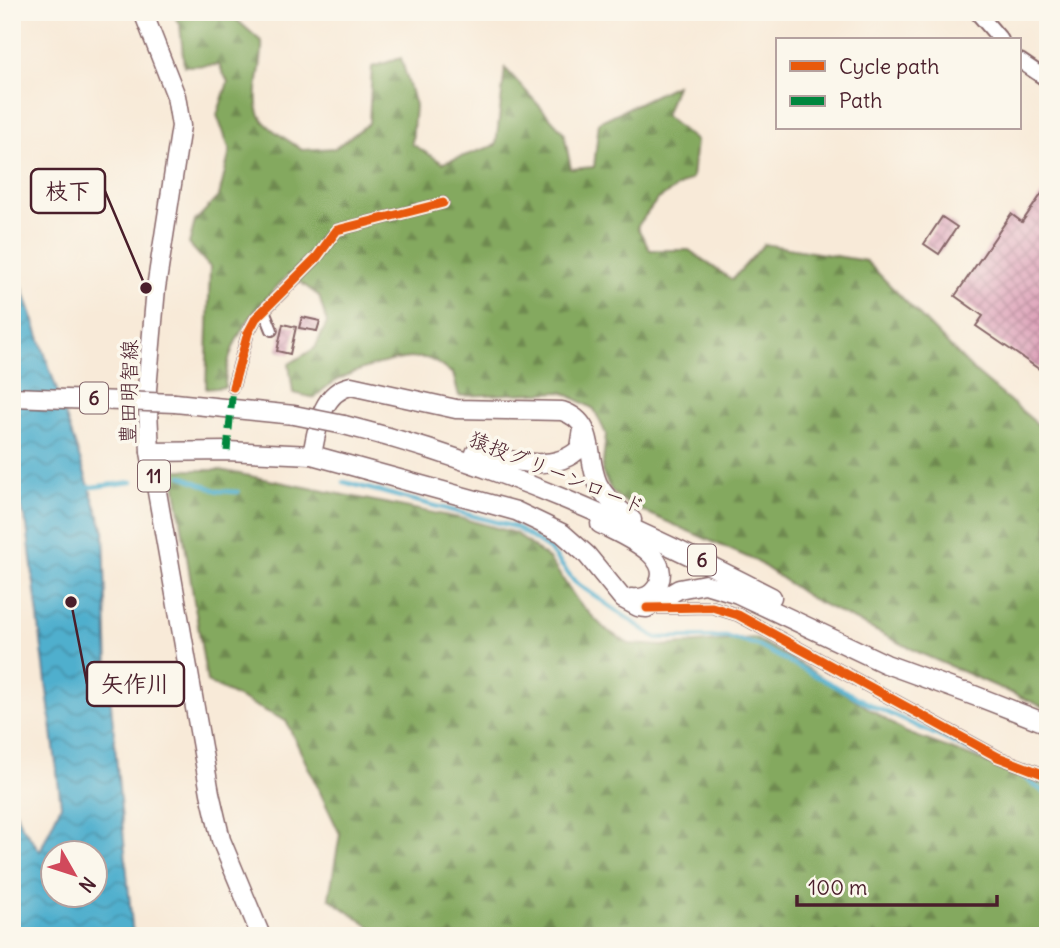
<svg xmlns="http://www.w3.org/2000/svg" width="1060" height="948" font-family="Delius,'Klee One',sans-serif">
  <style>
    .forest { fill: url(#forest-firs); stroke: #676445; stroke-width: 2 }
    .water { fill: url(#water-waves); stroke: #4c677c; stroke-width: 2; fill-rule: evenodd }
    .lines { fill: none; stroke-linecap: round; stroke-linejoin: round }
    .stream { stroke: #4fafcd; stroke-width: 4.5 }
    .building { fill: url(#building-cross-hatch) }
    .minor-casing { stroke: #876668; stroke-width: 14 }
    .tertiary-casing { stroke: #876668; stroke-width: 18 }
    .primary-casing { stroke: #876668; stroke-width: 21 }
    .minor { stroke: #fff; stroke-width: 10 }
    .tertiary { stroke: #fff; stroke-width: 14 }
    .primary { stroke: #fff; stroke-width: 18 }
    .primary-bridge-casing { stroke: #876668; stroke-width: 21; stroke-linecap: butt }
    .primary-bridge { stroke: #fff; stroke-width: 18 }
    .quiet { stroke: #00873e; stroke-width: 7; stroke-dasharray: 14 7; stroke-linecap: butt }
    .cycleway-casing { stroke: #fbf7ec; stroke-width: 13 }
    .cycleway { stroke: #e8590c; stroke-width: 9 }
    .labels { text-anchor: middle; stroke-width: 7; stroke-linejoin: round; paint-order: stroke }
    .shield { fill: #fbf7ec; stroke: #7f6065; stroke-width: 2 }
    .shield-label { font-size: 19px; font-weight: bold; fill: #4a1f2b }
    .street-label { font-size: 21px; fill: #4a1f2b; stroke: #fbf7ec }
    .leader { fill: none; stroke: #4a1f2b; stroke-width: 2.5 }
    .callout-dot { fill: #4a1f2b; stroke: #fbf7ec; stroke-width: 2.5 }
    .callout { fill: #fbf7ec; stroke: #4a1f2b; stroke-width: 2.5 }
    .callout-label { font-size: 23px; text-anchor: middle; font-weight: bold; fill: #4a1f2b }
  </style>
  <defs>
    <pattern id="forest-firs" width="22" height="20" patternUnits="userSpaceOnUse" patternTransform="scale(1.75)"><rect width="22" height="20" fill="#84a95f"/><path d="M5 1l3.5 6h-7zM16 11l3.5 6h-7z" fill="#6e894f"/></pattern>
    <pattern id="water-waves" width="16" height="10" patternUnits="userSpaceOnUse" patternTransform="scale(1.75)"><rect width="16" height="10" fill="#4fafcd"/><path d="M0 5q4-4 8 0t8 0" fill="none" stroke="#448ea7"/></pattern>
    <pattern id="building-cross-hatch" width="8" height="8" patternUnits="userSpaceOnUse" patternTransform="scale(1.75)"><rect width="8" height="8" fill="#dda2b9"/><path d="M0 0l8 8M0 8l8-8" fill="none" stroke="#b58397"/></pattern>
  </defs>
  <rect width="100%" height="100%" fill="#fbf7ec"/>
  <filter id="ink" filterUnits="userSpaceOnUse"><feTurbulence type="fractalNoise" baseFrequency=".0143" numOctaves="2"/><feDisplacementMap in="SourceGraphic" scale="14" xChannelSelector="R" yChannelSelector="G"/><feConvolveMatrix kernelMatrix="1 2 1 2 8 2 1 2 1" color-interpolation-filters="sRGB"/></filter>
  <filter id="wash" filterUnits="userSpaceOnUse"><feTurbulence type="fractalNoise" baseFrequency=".00686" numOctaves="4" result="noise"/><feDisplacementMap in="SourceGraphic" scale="28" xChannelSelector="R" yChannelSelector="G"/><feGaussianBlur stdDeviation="1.57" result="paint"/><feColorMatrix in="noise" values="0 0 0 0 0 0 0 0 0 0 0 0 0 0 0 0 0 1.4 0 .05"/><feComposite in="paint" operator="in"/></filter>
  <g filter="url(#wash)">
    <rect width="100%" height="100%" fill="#f8ead8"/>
    <g class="forest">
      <path d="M171,12H228L262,42C264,66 249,99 262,119C270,131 291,141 302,150L335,148L369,123L372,67L401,58L415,105L412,144L443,163L496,145L505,68L564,133L571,169L594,167L599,122L676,85L665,116L696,141L692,178L657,200L637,227L650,250H689L732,280L764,244L866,261L973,370L1048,433V709L922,654L810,598L756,561L629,505L612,492L602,472L606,434L594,409L563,392L459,396L453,374C445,369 434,359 425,358C395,355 332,375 315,398L293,393L289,364L315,348L327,323L319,296L289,274C257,307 226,338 225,387L206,389L210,267L189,244L195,221L219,196L230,151L217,115L228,82L219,65L184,66L180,24Z"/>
      <path d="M173,470H220L464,519L515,533L549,559L579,603L605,629L629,644L662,646L754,638L801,664L905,732L1048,785V936H383L329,898L340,834L286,721L207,682Z"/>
    </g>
    <path class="water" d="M12,256L104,531L108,672L133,936H12V802L20,823L40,851L61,805L27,526L12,479ZM52,853H94V895H52Z"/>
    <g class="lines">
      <g class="stream">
        <path d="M182,476L218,491L238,492"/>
        <path d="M344,482L515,527L549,549L575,582L656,638L726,637L757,645L875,707L1015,771L1048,795"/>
        <path d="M84,488L132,482"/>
      </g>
    </g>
    <g id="blocks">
      <g class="building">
        <path d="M1048,185V356L1039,369L976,326L983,316L955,296L1011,214L1022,222Z"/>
        <path d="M942,217L957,227L939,254L924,244Z"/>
        <path d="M302,317L320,321L317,331L299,328Z"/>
        <path d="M283,324L296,327L290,354L277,351Z"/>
      </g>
    </g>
  </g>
  <g filter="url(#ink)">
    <use href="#blocks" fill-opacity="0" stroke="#876668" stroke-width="2"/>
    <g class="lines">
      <defs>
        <g id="minor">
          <path d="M264,310L272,330"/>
          <path d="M233,387L248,333L256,318L317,257L337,230L443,203"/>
          <path d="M651,608L712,607L738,615L998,757L1048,776"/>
        </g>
        <g id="tertiary">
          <path d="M977,12L1001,40"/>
          <path d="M1020,61L1048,80"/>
        </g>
        <g id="primary">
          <path d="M143,12L176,96L181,126L156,288L147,389L150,452L210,793L221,840L261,936"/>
          <path d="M175,403L294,415"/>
          <path d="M344,425C496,463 633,525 772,597"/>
          <path d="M150,452L227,451L312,455L516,511L562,533L587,555L623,599L638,607L647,608L679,589L705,584L738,594L886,664L977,697"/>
          <path d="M475,453C506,459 554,475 580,448L583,429"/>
          <path d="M312,455C317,429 321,392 351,386L456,409L562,411C598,423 585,456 598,484C606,499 620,510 632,520"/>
          <path d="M600,524C621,535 678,557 656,588C650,597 640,599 631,598"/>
          <path d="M966,692L1048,724"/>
        </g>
      </defs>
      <use href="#minor" class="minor-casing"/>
      <use href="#tertiary" class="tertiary-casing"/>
      <use href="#primary" class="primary-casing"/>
      <use href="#minor" class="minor"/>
      <use href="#tertiary" class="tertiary"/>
      <use href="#primary" class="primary"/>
      <defs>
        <g id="primary-bridge">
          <path d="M12,397L175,403"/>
          <path d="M294,415L344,425"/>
        </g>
      </defs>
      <use href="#primary-bridge" class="primary-bridge-casing"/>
      <use href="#primary-bridge" class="primary-bridge"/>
      <path class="quiet" d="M227,451L233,387"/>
      <defs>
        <g id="cycleway">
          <path d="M233,387L248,333L256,318L317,257L337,230L443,203"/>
          <path d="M647,608L712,607L738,615L998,757L1048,776"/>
        </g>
      </defs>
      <use href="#cycleway" class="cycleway-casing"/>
      <use href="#cycleway" class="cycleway"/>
    </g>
  </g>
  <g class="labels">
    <g class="shield">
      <rect x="80" y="382.5" width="28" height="31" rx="5"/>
      <rect x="138" y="460.5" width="32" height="31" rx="5"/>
      <rect x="688" y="544.5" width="28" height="31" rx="5"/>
    </g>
    <g class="shield-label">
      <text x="94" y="405">6</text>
      <text x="154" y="483">11</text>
      <text x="702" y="567">6</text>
    </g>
    <g class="street-label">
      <text transform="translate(129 392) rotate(-89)" y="7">豊田明智線</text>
      <text transform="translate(557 473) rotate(22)" y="7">猿投グリーンロード</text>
    </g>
  </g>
  <path class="leader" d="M146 288L105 191M71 602L87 684"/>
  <g class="callout-dot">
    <circle cx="146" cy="288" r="7"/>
    <circle cx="71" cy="602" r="7"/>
  </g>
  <g class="callout">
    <rect x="31" y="169" width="74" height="44" rx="7"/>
    <rect x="87" y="662" width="97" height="44" rx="7"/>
  </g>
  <g class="callout-label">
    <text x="68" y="199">枝下</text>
    <text x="135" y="692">矢作川</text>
  </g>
  <rect width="1060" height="948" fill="none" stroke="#fbf7ec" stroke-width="42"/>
  <rect x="776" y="38" width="245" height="91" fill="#fbf7ec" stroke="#b4a19f" stroke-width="2"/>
  <rect x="790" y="61" width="35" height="10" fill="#e8590c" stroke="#b4a19f" stroke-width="2"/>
  <text x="839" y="74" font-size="21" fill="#4a1f2b">Cycle path</text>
  <rect x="790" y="96" width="35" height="10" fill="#00873e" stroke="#b4a19f" stroke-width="2"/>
  <text x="839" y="108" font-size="21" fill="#4a1f2b">Path</text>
  <g transform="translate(74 874) rotate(129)"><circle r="33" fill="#fbf7ec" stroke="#b4a19f" stroke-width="2"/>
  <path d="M0-5L12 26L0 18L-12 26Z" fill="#d1495b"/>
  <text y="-10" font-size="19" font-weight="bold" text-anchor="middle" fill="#4a1f2b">N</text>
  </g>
  <path d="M797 895v10h200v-10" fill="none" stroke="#4a1f2b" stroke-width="3.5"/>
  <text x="808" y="895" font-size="21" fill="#4a1f2b" stroke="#fbf7ec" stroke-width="5" paint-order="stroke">100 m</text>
</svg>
